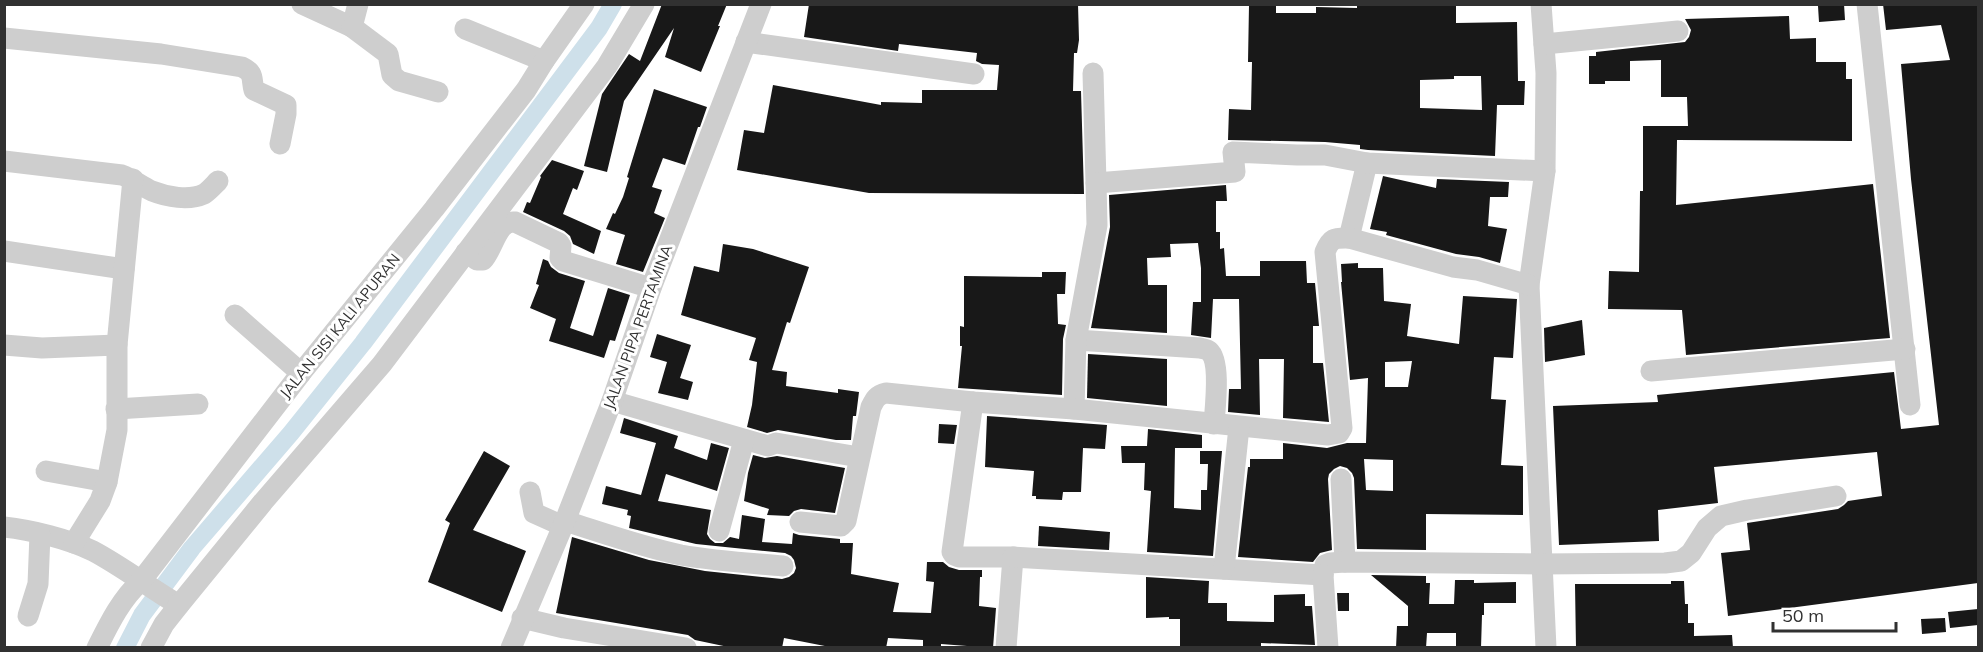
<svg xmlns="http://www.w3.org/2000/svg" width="1983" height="652" font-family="Mulish,sans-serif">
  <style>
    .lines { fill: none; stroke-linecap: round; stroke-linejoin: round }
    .canal { stroke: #cee0ea; stroke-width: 18 }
    .building { fill: #181818; fill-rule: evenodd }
    .minor { stroke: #cecece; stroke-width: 21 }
    .labels { text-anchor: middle; stroke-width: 6; stroke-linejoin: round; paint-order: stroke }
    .street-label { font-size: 15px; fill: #313131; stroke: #fff }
  </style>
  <rect width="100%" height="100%" fill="#fff"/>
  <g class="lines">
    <path class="canal" d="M125,648L142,615L192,548L291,433L363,343L599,28L613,4"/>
  </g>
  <g class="building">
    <path d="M662,4H727L718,26H720L701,72L665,57L674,28L624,101L607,172L584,166L602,94L629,54L640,61Z"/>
    <path d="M809,4H1078L1079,40L1077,53H1074L1073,91H1081L1084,194L869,193L737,170L744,130L764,133L773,85L881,105V102L922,103V90H997L999,65L982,64L976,61L977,53L899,44L898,51L804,37Z"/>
    <path d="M1357,4H1456V23L1517,22L1518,81H1525L1524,105H1497L1495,156L1368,150L1360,149V145L1325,142L1228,140L1229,109L1251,110L1252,62H1248L1249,5L1276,6V13H1316V7L1357,8ZM1454,76H1481L1482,110L1420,108V80L1454,79Z"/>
    <path d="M1844,4L1845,20L1819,22L1818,6Z"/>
    <path d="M1883,4H1978V583L1728,616L1721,553L1750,550L1747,523L1838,509L1844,505L1848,501L1882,496L1877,452L1714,467L1718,503L1658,510L1659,541L1559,545L1553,406L1658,402L1657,395L1894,372L1901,429L1939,425L1911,179L1901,64L1950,60L1941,25L1886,30Z"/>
    <path d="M1789,16L1790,39L1816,38V62H1846V79H1852V141L1677,140L1676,205L1873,184L1890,338L1686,355L1682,310L1608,309L1609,271L1639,272L1640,191H1643V126H1688L1687,97H1661V60L1630,61V81H1605V84H1589V56H1596V52L1685,42L1689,37L1691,30L1685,19Z"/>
    <path d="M654,89L707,107L700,127H698L685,165L663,158L652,187L662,190L654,213L665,218L643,272L616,264L625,235L606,229L613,213L615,214L623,197L629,178L627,177Z"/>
    <path d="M552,160L584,171L577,190L573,188L563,214L601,231L594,254L573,244L570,236L564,231L523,212L527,202L530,203L541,177L540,176Z"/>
    <path d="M1383,176L1436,188L1437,179L1509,182L1508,197H1490L1488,226L1507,229L1500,263L1479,257L1456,254L1386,235L1387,232L1370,229Z"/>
    <path d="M1226,185L1227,201H1216V232H1220V249L1224,248L1226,276H1260V261H1306L1307,283H1315L1319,326H1313V363H1323L1329,422L1283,418L1284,359H1259L1260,415L1228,412L1229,389H1241L1239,299H1213L1211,338L1191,335L1193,302H1201V268L1198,243L1170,244L1171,257L1147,258L1148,285H1167V333L1091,328L1110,227L1109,195Z"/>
    <path d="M723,244L753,249L809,267L790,323L787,322L772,370L787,372L786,386L838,393V389L859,392L856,416H853L851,440H836L778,430L767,433L747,427L752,405L757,362L749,360L756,338L681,315L694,266L719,272Z"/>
    <path d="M543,259L548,261L551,267L559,273L585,281L570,328L593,336L608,288L630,295L615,341L610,340L604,358L549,341L556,319L530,308L539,285L536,284Z"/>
    <path d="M1358,263V268H1383L1384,301L1411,304L1407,336L1459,344L1463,296L1517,299L1513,358L1494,357L1491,399L1506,400L1501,465L1523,466V515L1426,514V550L1357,549L1354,478L1352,473L1347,468L1340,466L1334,469L1329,474L1328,479L1332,550L1320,553L1313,562L1238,557L1248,467H1250V459H1283V443L1327,448L1347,443H1366L1368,378L1350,380L1341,282H1342L1341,264ZM1412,361L1408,387H1385V362ZM1364,459L1393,460V491L1366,490Z"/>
    <path d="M1042,272H1066L1065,294H1057L1058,324L1066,325L1063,339L1062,395L958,388L962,346H960V326L964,327V276L1042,277Z"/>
    <path d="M1582,320L1585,355L1545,362L1544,328Z"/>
    <path d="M657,334L691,345L680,378L693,382L688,400L658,393L667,362L650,357Z"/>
    <path d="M1088,354L1167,359V406L1087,398Z"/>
    <path d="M987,416L1107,425L1105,449L1083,448L1081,492H1063L1062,500L1036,499V496H1032L1034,471L985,467Z"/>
    <path d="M624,418L678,436L674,448L707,460L711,443L729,448L717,491L666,474L658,501L711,510L707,534L710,539L715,543H723L730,537L739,539L742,515L765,519L762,542L792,544L793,533L799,535L840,539V543H853L851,574L899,583L893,612L931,613L934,582L926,581L927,562H943L949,567L959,570H982V577H980L979,606L996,608L993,648L941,644V647L923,646V640L888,638L886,648H835L784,638L782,648H733L695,640L688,635L556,613L572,537L649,560L705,571L782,579L789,577L794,573L796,568L794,560L791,556L785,553L696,544L629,528L631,516L627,515L628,510L602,504L606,486L641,495L656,443L620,433Z"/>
    <path d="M939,424L957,425L954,444L938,443Z"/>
    <path d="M1148,429L1202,435V448H1175L1174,508L1201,510V490H1207L1208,464H1200V451H1222L1213,556L1147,552L1151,491L1144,490L1145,463H1122L1121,446H1147Z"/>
    <path d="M484,451L510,466L473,530L526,551L502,612L428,582L450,523L445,520Z"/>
    <path d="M753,455L765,458L777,456L845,468L835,513L801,509L794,511L789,516L767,515L769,509L744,501L748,473Z"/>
    <path d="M1039,526L1110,532L1109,550L1038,546Z"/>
    <path d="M1371,575L1426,576V583H1430L1429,604H1454L1455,580H1474V583L1516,582V603H1484V615H1482L1481,648H1456V633H1427L1426,648H1396L1397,626H1408V606Z"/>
    <path d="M1146,577L1209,581L1208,603H1227V621L1274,622V595L1305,594V606H1312L1315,645L1261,643V648L1180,646V619H1169V617L1146,618Z"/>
    <path d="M1671,581H1684L1685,604H1688V623H1694V636L1732,635L1733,648H1576L1575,584H1671Z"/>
    <path d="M1337,593H1349V611H1338Z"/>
    <path d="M1978,609V625L1950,628L1948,612Z"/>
    <path d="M1945,618L1946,632L1922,634L1921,619Z"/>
  </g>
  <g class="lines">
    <g class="minor">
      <path d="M302,4L352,27L358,4"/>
      <path d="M1541,4L1546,73L1545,171L1529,285L1546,648"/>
      <path d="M1867,4L1910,405"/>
      <path d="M352,27L388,54L392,75L399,81L438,92"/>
      <path d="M465,29L544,61"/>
      <path d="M4,38L161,54L242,67C255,73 251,79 254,90L286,105V114L280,144"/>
      <path d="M746,42L974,74"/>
      <path d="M1544,44L1678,31"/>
      <path d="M1093,73L1096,183"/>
      <path d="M4,161L122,175C133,179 141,186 152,191C167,197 189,201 204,194C209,191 214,185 218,181"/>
      <path d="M1349,238L1367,163"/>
      <path d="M4,251L124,269"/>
      <path d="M466,252L477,260H483C494,248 497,220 515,222L559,243L561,246L560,258L563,261L651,288"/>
      <path d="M235,315L301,373"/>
      <path d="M1076,340L1200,348C1203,349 1207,349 1209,351C1221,361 1215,409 1214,424"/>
      <path d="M4,345L42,348L117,345"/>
      <path d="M1651,371L1905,349"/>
      <path d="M612,401L768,446L776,443L859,457"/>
      <path d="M973,402L952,552L954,555L959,557H1013L1006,648"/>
      <path d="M116,409L198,404"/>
      <path d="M1074,409L1076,340L1097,225L1096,183L1235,172L1233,152L1297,155H1325L1367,163L1545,171"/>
      <path d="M46,471L107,482"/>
      <path d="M1341,479L1345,562"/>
      <path d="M530,492L534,513L563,526"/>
      <path d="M565,521C603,533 642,547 681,555C715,561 749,563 783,566"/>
      <path d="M800,522L841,526L846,521L871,407C875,399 877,395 886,393L973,402L1074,409L1328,435L1339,433L1342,428L1325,252C1331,237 1335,238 1349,238L1453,267L1477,270L1529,285"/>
      <path d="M4,527C32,530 68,539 93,551C123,567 150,588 179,605"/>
      <path d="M719,531L744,440"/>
      <path d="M74,543L100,501L107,482L117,430V345L133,179"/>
      <path d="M1013,557L1323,575L1325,565L1330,563L1345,562L1541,564L1665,563L1681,561L1691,553L1707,528L1721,516L1747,510L1836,496"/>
      <path d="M1224,569L1239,427"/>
      <path d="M1323,575L1328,648"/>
      <path d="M28,616L38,584L40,534"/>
      <path d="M522,618L564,628L686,648"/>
      <path d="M97,648C109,624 121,599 141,581L301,373L434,209L526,90L544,61L584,4"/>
      <path d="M151,648L164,624L179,605L263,502L382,364L607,66L644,4"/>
      <path d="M511,648L565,521L612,401L651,288L761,4"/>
    </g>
  </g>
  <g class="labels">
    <g class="street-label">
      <text transform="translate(340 326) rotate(-51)" y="5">JALAN SISI KALI APURAN</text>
      <text transform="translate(638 327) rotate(-70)" y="5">JALAN PIPA PERTAMINA</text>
    </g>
  </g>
  <rect width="1983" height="652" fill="none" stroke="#313131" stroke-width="12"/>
  <path d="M1773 622v9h123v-9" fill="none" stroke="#313131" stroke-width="3"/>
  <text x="1782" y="622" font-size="18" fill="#313131" stroke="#ffffff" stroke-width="4.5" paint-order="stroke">50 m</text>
</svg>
